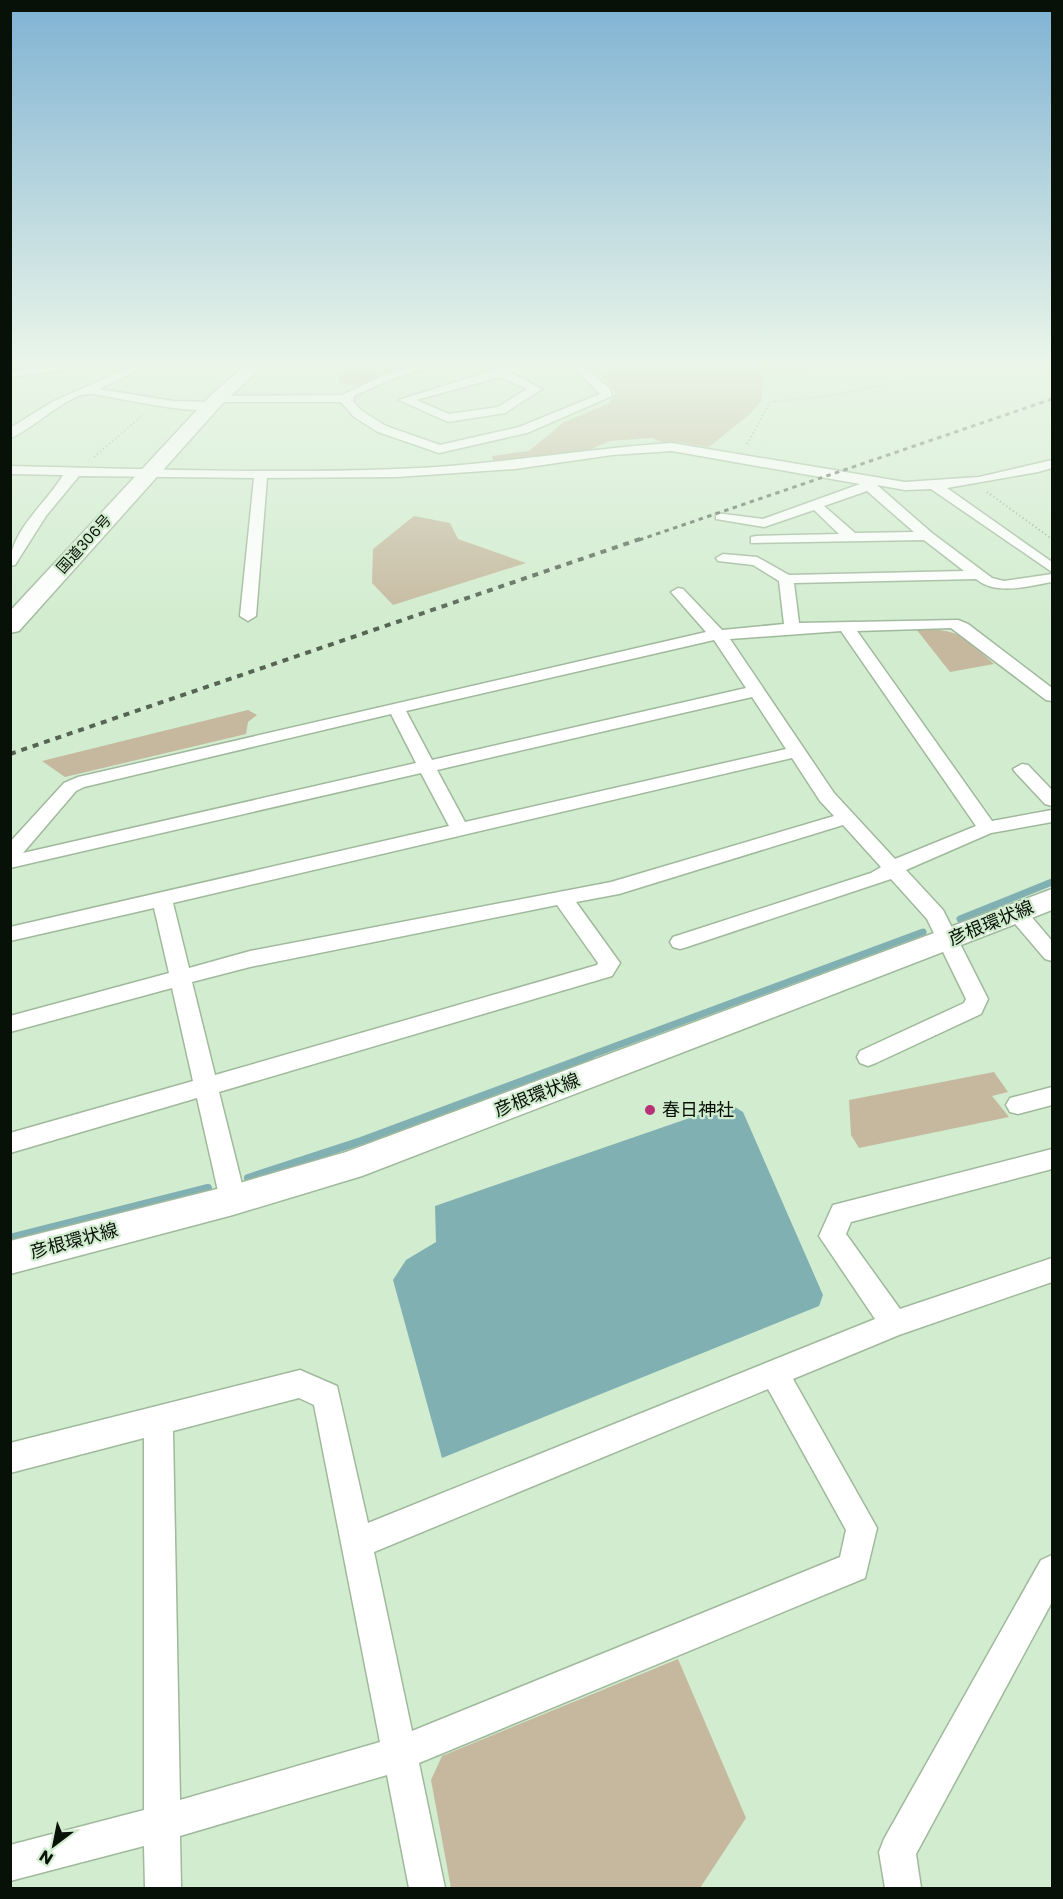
<svg xmlns="http://www.w3.org/2000/svg" width="1063" height="1899" font-family="Poppins,'Noto Sans JP',sans-serif">
  <style>
    .green { fill: #c5b89e }
    .water { fill: #81b0b3 }
    .lines { fill: none; stroke-linecap: round; stroke-linejoin: round }
    .stream-far1 { stroke: #81b0b3; stroke-width: 7 }
    .stream { stroke: #81b0b3; stroke-width: 8 }
    .street-casing { stroke: #a0b99c; stroke-width: 3 }
    .secondary-casing { stroke: #a0b99c; stroke-width: 3 }
    .highway-casing { stroke: #a0b99c; stroke-width: 3 }
    .path { stroke: #8a9e88; stroke-width: 2; stroke-dasharray: 1 3; stroke-linecap: butt }
    .street { fill: #fff; fill-rule: evenodd }
    .secondary { fill: #fff; fill-rule: evenodd }
    .highway { fill: #fff; fill-rule: evenodd }
    .rail-far1 { stroke: #556453; stroke-width: 3; stroke-dasharray: 4.5 4.5; stroke-linecap: butt }
    .rail { stroke: #556453; stroke-width: 4; stroke-dasharray: 6 6; stroke-linecap: butt }
    .poi-dot { fill: #b73174; stroke: #d2eccf; stroke-width: 2 }
    .labels { text-anchor: middle; stroke-width: 4.5; stroke-linejoin: round; paint-order: stroke }
    .far-street-label { font-size: 15px; fill: #081107; stroke: #d2eccf }
    .street-label { font-size: 18px; fill: #081107; stroke: #d2eccf }
    .poi-label { font-size: 18px; fill: #081107; stroke: #d2eccf; text-anchor: start }
  </style>
  <rect width="100%" height="100%" fill="#d2eccf"/>
  <g class="green">
    <path d="M344,361H432L355,386L340,383L336,369Z"/>
    <path d="M602,361H809L821,370L764,374L761,401L750,414L709,447L679,442L666,444L652,438L609,441L585,452L494,464L492,456L529,451L564,422L610,403L616,393L594,368Z"/>
    <path d="M414,516L450,523L458,539L526,563L393,605L372,583L373,549Z"/>
    <path d="M916,629C960,629 962,635 994,664L950,672Z"/>
    <path d="M248,710L257,715L248,722L246,734L65,777L42,761Z"/>
    <path d="M994,1072L1008,1092L992,1096L1009,1117L859,1148L851,1135L849,1100Z"/>
    <path d="M678,1659L746,1818L700,1888H451L431,1780L442,1756Z"/>
  </g>
  <path class="water" d="M730,1104L743,1112L823,1295L819,1306L442,1458L393,1280L406,1260L436,1242L435,1206Z"/>
  <g class="lines">
    <g class="stream-far1">
      <path d="M960,919L1052,882"/>
      <path d="M586,1057L923,932"/>
    </g>
    <g class="stream">
      <path d="M248,1178L361,1141L590,1056"/>
      <path d="M10,1238L208,1188"/>
    </g>
    <defs>
      <g id="street">
        <path d="M90,361L95,362V366L10,377V371Z"/>
        <path d="M143,361H157L99,389L173,401L211,402L217,406C202,419 114,396 91,394C68,392 32,431 10,438V428L52,402Z"/>
        <path d="M433,361H449L392,379L354,396L353,401L362,411L386,426L440,445L519,427L600,394L567,361H578L610,389L612,396L527,433L439,453L378,432L354,417L341,402H217L211,399L217,396L342,395L384,375Z"/>
        <path d="M522,361H536L511,373L542,389L505,413L448,422L399,400ZM501,377L527,389L498,407L449,414L416,400Z"/>
        <path d="M672,443L905,482L979,477L1052,460V468L1038,472L947,488L1052,562V572L931,489L905,490L877,485L932,533L992,578L1004,581L1052,574V582C1028,586 997,596 976,579L794,583L799,623L958,620L968,624L1052,688V701L1046,700L951,628L857,631L992,821L1052,810V822L991,833L906,870L943,910L988,999L981,1014L876,1063L868,1066L860,1063L857,1057L860,1051L964,1003L966,999L927,919L891,879L687,947L680,949L673,947L670,942L673,937L871,873L881,867L843,825L619,894L576,902L620,963L612,976L219,1092L246,1200L242,1208L233,1211L224,1208L220,1200L197,1098L10,1153V1133L193,1081L172,988L10,1032V1016L169,973L154,908L10,941V927L449,826L421,773L10,868V842L64,783L78,777L706,632L671,592L678,588L683,589L722,630L784,624L779,581L753,565L718,561L716,558L723,554L757,557L789,575L964,571L924,540L751,543V537L756,536L839,534L814,510L764,527L716,519V513L763,519L860,484L672,451L612,455L515,469L397,477L267,478L256,616L248,621L240,616L254,478L79,476L46,516L15,565L10,566C10,530 46,504 63,475L10,474V466C139,469 268,474 396,469C489,466 580,449 672,443ZM867,491L914,532L855,533L824,506ZM841,631L976,826L895,859L834,793L730,639ZM714,640L746,688L432,760L406,711ZM752,697L786,749L465,822L437,770ZM391,714L416,763L23,853L76,791L84,787ZM792,758L820,801L834,816L611,882L250,951L189,968L173,903ZM557,905L598,963L597,965L215,1075L192,982L250,967Z"/>
        <path d="M1022,764L1028,765L1052,790V806L1045,804L1016,773L1013,769Z"/>
        <path d="M1017,906L1024,908L1052,941V961L1045,959L1010,918L1007,913L1010,908Z"/>
        <path d="M1052,1087V1105L1018,1114L1010,1112L1006,1105L1010,1098Z"/>
        <path d="M1052,1149V1169L851,1222L846,1234L900,1309L1052,1258V1282L899,1335L793,1379L877,1528L865,1578L419,1763L445,1888H409L387,1775L180,1836L181,1888H145L144,1846L10,1881V1845L144,1810V1438L10,1473V1443L300,1370L337,1386L368,1523L875,1319L819,1236L833,1205ZM768,1389L846,1530L840,1557L412,1731L374,1552ZM299,1398L314,1405L380,1742L180,1800L173,1431Z"/>
        <path d="M1052,1555V1602L916,1854L921,1888H885L879,1852L884,1839L1041,1560Z"/>
      </g>
      <path id="secondary" d="M1052,889V910L362,1176L233,1215L10,1274V1241L233,1185L346,1152Z"/>
      <path id="highway" d="M250,361H269L223,403L19,631L10,633V611L211,395Z"/>
    </defs>
    <use href="#street" class="street-casing"/>
    <use href="#secondary" class="secondary-casing"/>
    <use href="#highway" class="highway-casing"/>
    <g class="path">
      <path d="M747,444L770,402L829,396L904,381L900,371L919,365L975,361"/>
      <path d="M94,457L143,415"/>
      <path d="M987,492L1052,539"/>
    </g>
    <use href="#street" class="street"/>
    <use href="#secondary" class="secondary"/>
    <use href="#highway" class="highway"/>
    <path class="rail-far1" d="M639,540L1052,399"/>
    <path class="rail" d="M10,754L643,538"/>
  </g>
  <linearGradient id="sky" x2="0" y2="1"><stop stop-color="#7fb2d3"/><stop offset="0.58" stop-color="#ebf6e9"/><stop offset="1" stop-color="#ebf6e9" stop-opacity="0"/></linearGradient>
  <rect width="1063" height="627" fill="url(#sky)"/>
  <circle class="poi-dot" cx="650" cy="1110" r="6"/>
  <g class="labels">
    <g class="far-street-label">
      <text transform="translate(84 544) rotate(-48)" y="5">国道306号</text>
    </g>
    <g class="street-label">
      <text transform="translate(991 923) rotate(-22)" y="6">彦根環状線</text>
      <text transform="translate(537 1095) rotate(-21)" y="6">彦根環状線</text>
      <text transform="translate(74 1241) rotate(-15)" y="6">彦根環状線</text>
    </g>
    <g class="poi-label">
      <text x="662" y="1116">春日神社</text>
    </g>
  </g>
  <rect width="1063" height="1899" fill="none" stroke="#081107" stroke-width="24"/>
  <g transform="translate(54 1845) rotate(212)" stroke="#d2eccf" stroke-width="4.5" paint-order="stroke">
  <path d="M0-4.5L10 22L0 15L-10 22Z" fill="#081107"/>
  <text y="-9" font-size="16" font-weight="bold" text-anchor="middle" fill="#081107">N</text>
  </g>
</svg>
